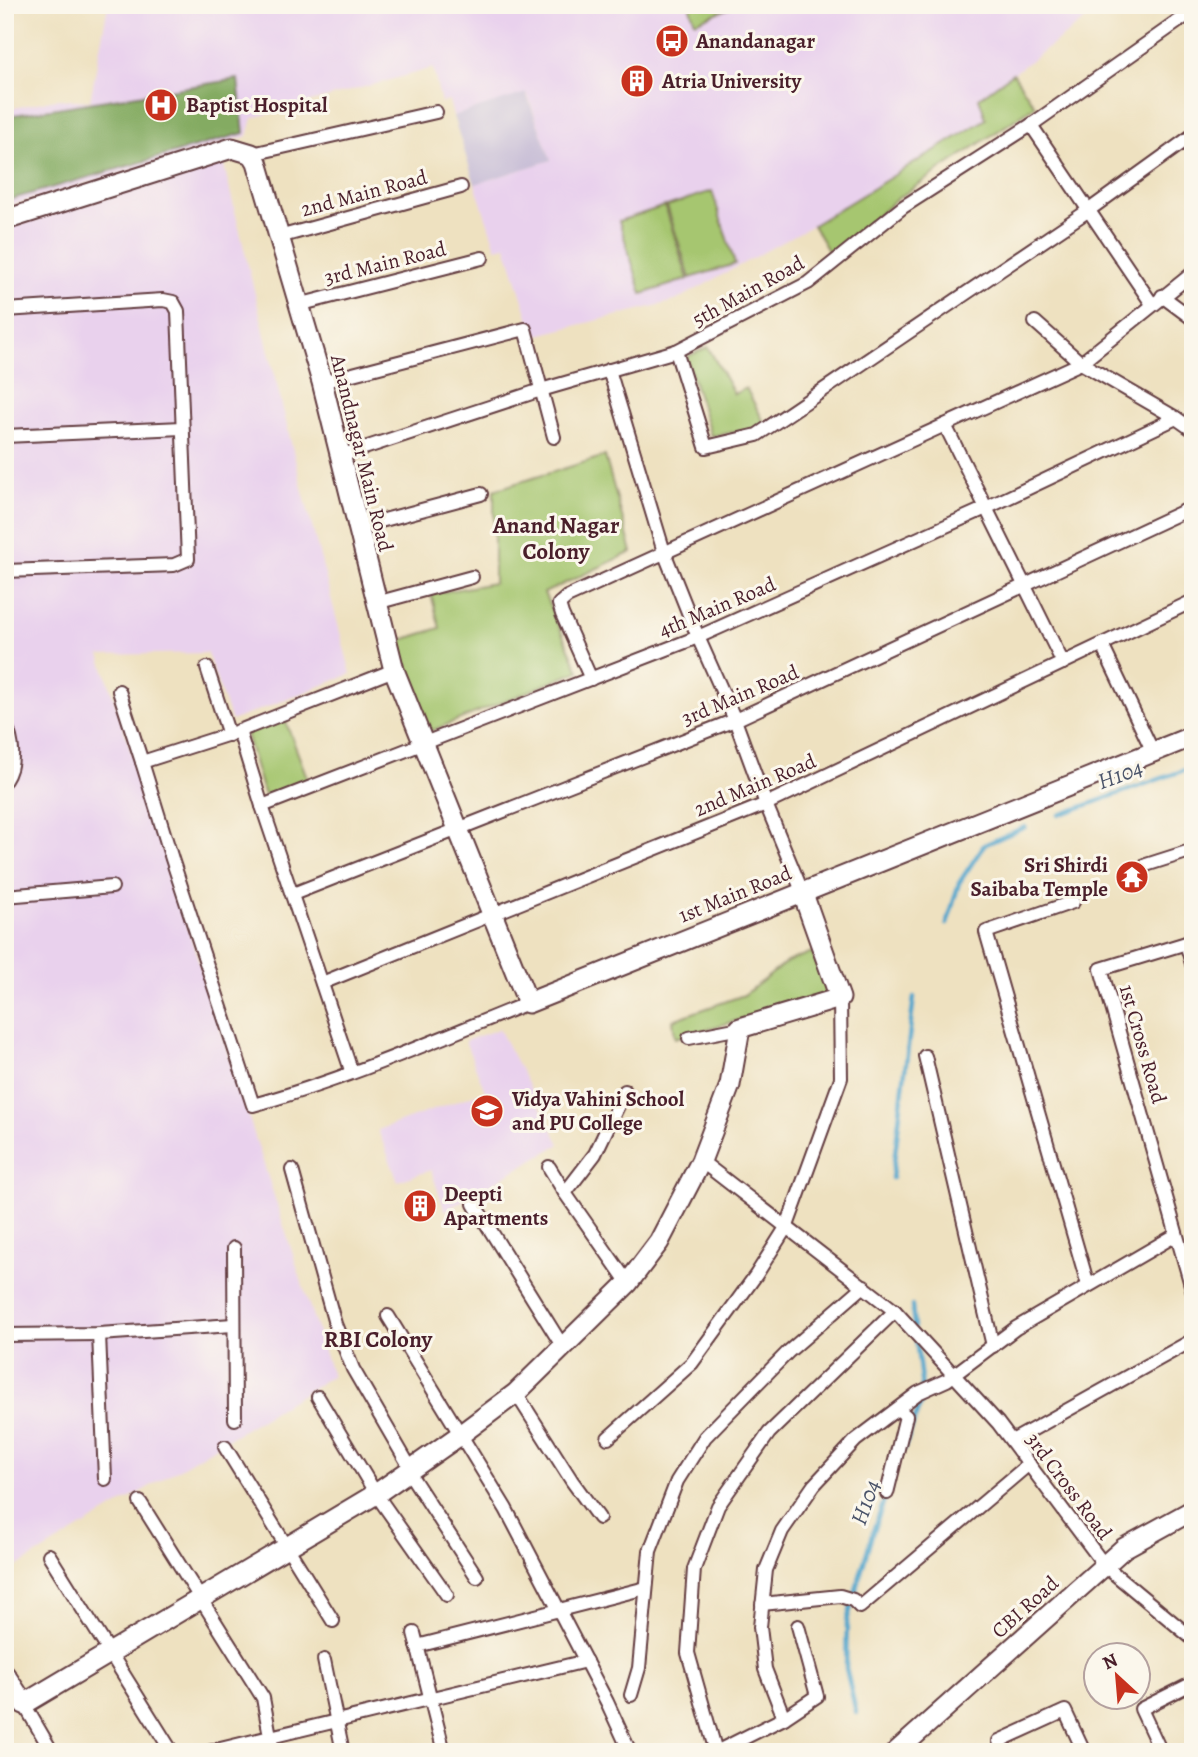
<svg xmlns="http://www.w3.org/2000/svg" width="1198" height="1757" font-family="Alegreya,serif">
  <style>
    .built { fill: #e9d1ed }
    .industrial { fill: #c9bfd7 }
    .green { fill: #a6c66f; stroke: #78724d; stroke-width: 2 }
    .forest { fill: #84ab62; stroke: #676546; stroke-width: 2 }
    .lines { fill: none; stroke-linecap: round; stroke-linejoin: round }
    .stream { stroke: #50a5cc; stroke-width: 4.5 }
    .street-casing { stroke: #633c41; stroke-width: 16 }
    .secondary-casing { stroke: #633c41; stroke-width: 23 }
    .street { stroke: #fff; stroke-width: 12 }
    .secondary { stroke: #fff; stroke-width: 19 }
    .labels { text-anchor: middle; stroke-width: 6; stroke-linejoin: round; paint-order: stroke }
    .poi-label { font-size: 21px; font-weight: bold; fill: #4a1f2b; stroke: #fbf7ec; text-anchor: start }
    .street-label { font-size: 21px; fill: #4a1f2b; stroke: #fbf7ec }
    .neighbourhood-label { font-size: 23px; font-weight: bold; fill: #4a1f2b; stroke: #fbf7ec }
    .water-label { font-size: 23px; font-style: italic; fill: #4c556b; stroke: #fbf7ec }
  </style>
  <rect width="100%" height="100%" fill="#fbf7ec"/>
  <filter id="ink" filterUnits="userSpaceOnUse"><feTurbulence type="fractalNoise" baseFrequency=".0143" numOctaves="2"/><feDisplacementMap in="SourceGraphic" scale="14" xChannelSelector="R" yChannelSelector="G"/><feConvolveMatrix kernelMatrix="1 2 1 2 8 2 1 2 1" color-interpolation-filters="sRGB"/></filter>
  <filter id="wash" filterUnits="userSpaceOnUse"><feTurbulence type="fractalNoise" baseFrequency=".00686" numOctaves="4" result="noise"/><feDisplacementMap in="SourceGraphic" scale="28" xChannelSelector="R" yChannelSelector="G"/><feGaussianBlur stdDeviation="1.57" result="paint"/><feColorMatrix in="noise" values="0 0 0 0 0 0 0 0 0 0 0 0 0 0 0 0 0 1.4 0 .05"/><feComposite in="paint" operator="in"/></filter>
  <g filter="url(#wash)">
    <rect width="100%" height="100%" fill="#eee1c0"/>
    <g class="built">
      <path d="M108,5H689L696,22L736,5H1096L1099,10L980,98L986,119L813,225L675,301L534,336L506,246L496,248L475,184L551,160L527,94L453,116L449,100L441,103L433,68L253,118L248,136L5,207V110L56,99L90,101Z"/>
      <path d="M223,162L303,492L351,674L231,721L207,653L100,655L332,1376L5,1574V229Z"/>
      <path d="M499,1029L560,1144L445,1211L431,1170L398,1181L378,1130L485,1091L465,1041Z"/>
    </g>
    <path class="industrial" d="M526,93L551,160L475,184L453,116Z"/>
    <g class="green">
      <path d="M689,5H736L695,22Z"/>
      <path d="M1013,73L1035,106L897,199L831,256L813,225L986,119L979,98Z"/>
      <path d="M712,191L735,264L690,278L667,206Z"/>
      <path d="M665,206L688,279L642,294L619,221Z"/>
      <path d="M708,347L734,394L746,388L764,422L754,429L711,436L686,357Z"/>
      <path d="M605,456L632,552L544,593L579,671L426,733L400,665L395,642L440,628L431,594L494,583V490Z"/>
      <path d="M284,717L308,780L264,796L246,734Z"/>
      <path d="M812,952L828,995L675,1038L673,1020L744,995L787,962Z"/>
    </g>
    <path class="forest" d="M238,79L244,133L5,201L7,116Z"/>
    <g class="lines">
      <g class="stream">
        <path d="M1059,815L1193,767"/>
        <path d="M947,924L959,883L984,845L1025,827"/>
        <path d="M892,1178L914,997"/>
        <path d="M912,1306L914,1327"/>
        <path d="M904,1449L923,1397L916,1339"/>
        <path d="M856,1712L846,1668L847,1621L873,1531L886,1496"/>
      </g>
    </g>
  </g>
  <g filter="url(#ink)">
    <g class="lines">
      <defs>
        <g id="street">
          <path d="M1031,125L1152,304"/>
          <path d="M252,154L436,112"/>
          <path d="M279,237L461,187"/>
          <path d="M1162,296L1193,319"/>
          <path d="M298,305L482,258"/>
          <path d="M5,310L163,300L173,302L178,311L188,559L174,565L5,571"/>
          <path d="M1035,322L1081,363L1193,273"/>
          <path d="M676,351L706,447L757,435L1089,210L1193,135"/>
          <path d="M609,370L664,552L698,637L735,720L766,804L802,891"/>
          <path d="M322,382L525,329L554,437"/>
          <path d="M945,425L1063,663"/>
          <path d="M5,436L182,428"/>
          <path d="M340,456L541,390L676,351L808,283L903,207L1031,125L1193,11"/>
          <path d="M358,527L481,494"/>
          <path d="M376,603L472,577"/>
          <path d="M1102,645L1153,752"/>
          <path d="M207,668L229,735"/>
          <path d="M591,679L562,614L559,604L567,597L1081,363L1176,418L1193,430"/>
          <path d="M119,691L142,762"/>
          <path d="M5,723C13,741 16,763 5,780"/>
          <path d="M239,731L394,670"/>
          <path d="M262,806L698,637L986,508L1176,418"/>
          <path d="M1146,865L1193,850"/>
          <path d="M293,894L735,720L1193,507"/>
          <path d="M5,896L112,887"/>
          <path d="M1073,902L986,932L1088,1285"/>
          <path d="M1193,941L1101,969L1193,1292"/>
          <path d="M1186,943L1193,967"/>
          <path d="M322,983L766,804L1193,601"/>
          <path d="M689,1038L740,1028"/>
          <path d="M925,1056L993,1346"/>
          <path d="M352,1073L262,806L239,731L142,762L172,859L253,1105C347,1079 438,1039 528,1003"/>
          <path d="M625,1091L595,1154L565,1193L628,1283"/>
          <path d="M701,1161L895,1311L769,1433L718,1506L694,1569L688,1653L716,1752"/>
          <path d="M549,1167L565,1193"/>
          <path d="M292,1170L335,1324L353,1369L411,1469"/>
          <path d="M474,1204L563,1347"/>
          <path d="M234,1248L235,1419"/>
          <path d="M895,1311L998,1423L1105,1566L1193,1639"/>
          <path d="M388,1316L506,1509L607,1702L630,1752"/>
          <path d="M99,1334L105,1479"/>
          <path d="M5,1335L99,1334L233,1325"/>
          <path d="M516,1393L572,1481L599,1518"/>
          <path d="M318,1397L376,1494L447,1595"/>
          <path d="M608,1438L692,1363L756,1275L787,1226L841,1078L840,998"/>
          <path d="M1012,1441L1193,1340"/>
          <path d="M225,1447L333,1621"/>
          <path d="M408,1471L477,1577"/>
          <path d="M887,1493L906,1416L898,1409"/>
          <path d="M140,1502L263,1698L273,1752"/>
          <path d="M49,1555L172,1752"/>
          <path d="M762,1604L840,1596L853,1600L860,1607L1029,1464"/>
          <path d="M414,1633L444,1752"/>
          <path d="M417,1646L646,1588"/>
          <path d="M324,1660L343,1752"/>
          <path d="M631,1695L639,1668L650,1551L677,1481L705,1437L788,1352L864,1286"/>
          <path d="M24,1704L52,1752"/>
          <path d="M784,1718L765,1669L760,1627L766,1570L782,1531L814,1485L856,1440L918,1393L947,1380L1016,1328L1176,1235"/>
          <path d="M208,1752L586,1661"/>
          <path d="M716,1752L784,1718L817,1696L798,1626"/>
          <path d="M1003,1752L999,1741L1065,1711L1084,1752"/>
          <path d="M1161,1752L1141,1709L1193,1683"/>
        </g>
        <g id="secondary">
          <path d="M5,220L232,148L252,154L257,162L322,382L394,670L528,1003L1193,736"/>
          <path d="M5,1675L24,1704L376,1494L460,1435L516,1393L628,1283L659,1242L701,1161L730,1085L740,1028L840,998L802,891"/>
          <path d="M896,1752L1124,1548L1193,1510"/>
        </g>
      </defs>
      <use href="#street" class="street-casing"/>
      <use href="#secondary" class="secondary-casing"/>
      <use href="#street" class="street"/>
      <use href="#secondary" class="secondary"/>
    </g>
  </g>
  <defs>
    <symbol id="bus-disc" viewBox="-11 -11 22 22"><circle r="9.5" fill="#c8321e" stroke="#fbf7ec"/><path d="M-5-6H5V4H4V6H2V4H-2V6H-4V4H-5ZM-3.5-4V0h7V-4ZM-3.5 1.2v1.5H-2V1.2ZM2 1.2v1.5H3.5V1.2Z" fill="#fff"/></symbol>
    <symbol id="building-disc" viewBox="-11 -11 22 22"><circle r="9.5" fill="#c8321e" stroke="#fbf7ec"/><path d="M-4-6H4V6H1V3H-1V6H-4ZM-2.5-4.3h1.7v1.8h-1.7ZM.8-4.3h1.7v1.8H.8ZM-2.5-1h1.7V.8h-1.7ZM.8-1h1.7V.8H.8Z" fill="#fff"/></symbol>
    <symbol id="hospital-disc" viewBox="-11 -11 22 22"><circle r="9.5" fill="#c8321e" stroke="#fbf7ec"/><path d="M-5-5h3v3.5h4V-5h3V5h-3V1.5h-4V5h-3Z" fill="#fff"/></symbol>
    <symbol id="temple-disc" viewBox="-11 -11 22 22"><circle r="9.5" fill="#c8321e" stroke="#fbf7ec"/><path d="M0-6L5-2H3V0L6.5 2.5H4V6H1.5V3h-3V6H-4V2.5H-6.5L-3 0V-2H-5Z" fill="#fff"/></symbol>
    <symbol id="university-disc" viewBox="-11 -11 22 22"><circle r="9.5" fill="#c8321e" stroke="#fbf7ec"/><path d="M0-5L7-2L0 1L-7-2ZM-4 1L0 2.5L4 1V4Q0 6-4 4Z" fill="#fff"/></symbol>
  </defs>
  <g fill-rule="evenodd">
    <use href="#bus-disc" x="653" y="22" width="38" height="38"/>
    <use href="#building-disc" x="618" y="62" width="38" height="38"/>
    <use href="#hospital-disc" x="142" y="86" width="38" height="38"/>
    <use href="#temple-disc" x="1113" y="858" width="38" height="38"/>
    <use href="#university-disc" x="468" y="1092" width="38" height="38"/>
    <use href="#building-disc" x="401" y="1187" width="38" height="38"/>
  </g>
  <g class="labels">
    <g class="poi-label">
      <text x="696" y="48">Anandanagar</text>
      <text x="662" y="88">Atria University</text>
      <text x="186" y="112">Baptist Hospital</text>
      <text x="1108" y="872" text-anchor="end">Sri Shirdi<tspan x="1108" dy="24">Saibaba Temple</tspan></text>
      <text x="512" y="1106">Vidya Vahini School<tspan x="512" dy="24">and PU College</tspan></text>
      <text x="444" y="1201">Deepti<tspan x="444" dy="24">Apartments</tspan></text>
    </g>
    <g class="street-label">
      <text transform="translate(364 193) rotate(-15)" y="7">2nd Main Road</text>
      <text transform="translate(385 263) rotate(-14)" y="7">3rd Main Road</text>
      <text transform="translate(748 291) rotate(-29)" y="7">5th Main Road</text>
      <text transform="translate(362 453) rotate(76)" y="7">Anandnagar Main Road</text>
      <text transform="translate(717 607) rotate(-23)" y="7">4th Main Road</text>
      <text transform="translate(740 695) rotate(-23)" y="7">3rd Main Road</text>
      <text transform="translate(755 785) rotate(-23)" y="7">2nd Main Road</text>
      <text transform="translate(735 894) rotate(-22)" y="7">1st Main Road</text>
      <text transform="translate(1143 1044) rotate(74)" y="7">1st Cross Road</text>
      <text transform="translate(1069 1486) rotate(53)" y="7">3rd Cross Road</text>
      <text transform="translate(1025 1607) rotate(-42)" y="7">CBI Road</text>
    </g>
    <g class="neighbourhood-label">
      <text x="556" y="533">Anand Nagar<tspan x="556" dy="26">Colony</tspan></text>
      <text x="378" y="1347">RBI Colony</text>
    </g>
    <g class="water-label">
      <text transform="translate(1120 774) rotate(-20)" y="8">H104</text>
      <text transform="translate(865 1502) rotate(-70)" y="8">H104</text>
    </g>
  </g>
  <rect width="1198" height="1757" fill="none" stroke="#fbf7ec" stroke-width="28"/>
  <g transform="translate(1117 1676) rotate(334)"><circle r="33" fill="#fbf7ec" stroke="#b4a19f" stroke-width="2"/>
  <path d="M0-5L12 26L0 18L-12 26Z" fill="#c8321e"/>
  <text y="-10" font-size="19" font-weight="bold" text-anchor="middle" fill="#4a1f2b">N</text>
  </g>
</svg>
